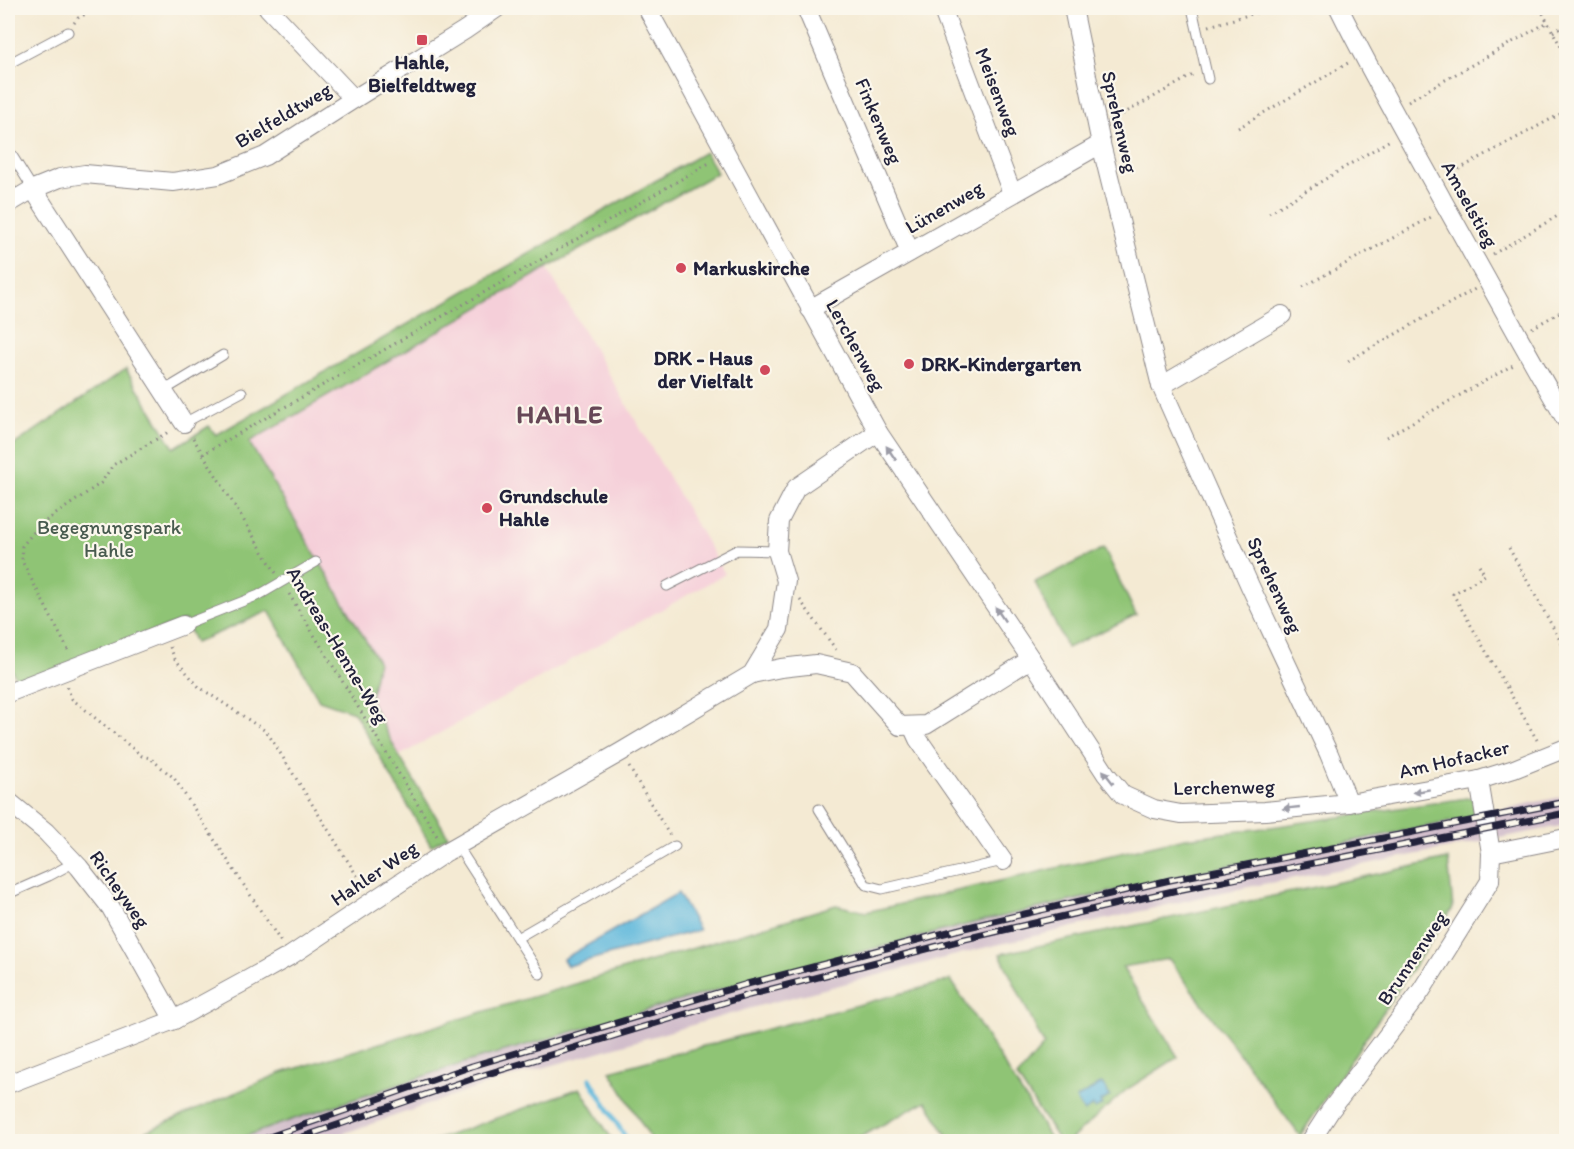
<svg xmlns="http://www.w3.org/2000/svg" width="1574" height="1149" font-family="Itim,sans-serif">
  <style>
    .built { fill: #f5cfd9 }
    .industrial { fill: #d1bdcb }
    .green { fill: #8fc475; stroke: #587358; stroke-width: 1.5 }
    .water { fill: #5db7db; stroke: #406c8b; stroke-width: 1.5 }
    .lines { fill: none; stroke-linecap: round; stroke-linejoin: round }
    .stream { stroke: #5db7db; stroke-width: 5 }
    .service-casing { stroke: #8b8687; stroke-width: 11 }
    .minor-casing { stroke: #8b8687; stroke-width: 20 }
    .path { stroke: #8b8687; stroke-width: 3; stroke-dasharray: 1.5 4.5; stroke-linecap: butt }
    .service { stroke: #fff; stroke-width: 9 }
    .minor { stroke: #fff; stroke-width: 18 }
    .rail-casing { stroke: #22223b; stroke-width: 7 }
    .rail { stroke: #fbf7ec; stroke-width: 4.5; stroke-dasharray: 14; stroke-linecap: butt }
    .oneway { fill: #9c9ca7 }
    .poi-dot { fill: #d1495b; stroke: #fbf7ec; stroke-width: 2 }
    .labels { text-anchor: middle; stroke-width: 4.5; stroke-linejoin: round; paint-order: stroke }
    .poi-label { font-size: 20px; font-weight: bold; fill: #22223b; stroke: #fbf7ec; text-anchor: start }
    .street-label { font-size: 20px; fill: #22223b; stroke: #fbf7ec }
    .park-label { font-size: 20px; fill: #485b4f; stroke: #fbf7ec }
    .district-label { font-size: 26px; font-weight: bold; letter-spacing: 1.5px; fill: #664756; stroke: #fbf7ec }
  </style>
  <rect width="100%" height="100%" fill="#fbf7ec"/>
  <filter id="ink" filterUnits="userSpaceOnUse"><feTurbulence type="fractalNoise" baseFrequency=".0167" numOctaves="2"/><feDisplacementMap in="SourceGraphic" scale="12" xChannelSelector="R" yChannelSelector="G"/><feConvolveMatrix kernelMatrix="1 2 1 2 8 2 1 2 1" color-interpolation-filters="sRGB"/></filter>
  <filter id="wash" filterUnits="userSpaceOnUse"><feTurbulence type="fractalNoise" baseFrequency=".008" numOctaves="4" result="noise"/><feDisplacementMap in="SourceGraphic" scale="24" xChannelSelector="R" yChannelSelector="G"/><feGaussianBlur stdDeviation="1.35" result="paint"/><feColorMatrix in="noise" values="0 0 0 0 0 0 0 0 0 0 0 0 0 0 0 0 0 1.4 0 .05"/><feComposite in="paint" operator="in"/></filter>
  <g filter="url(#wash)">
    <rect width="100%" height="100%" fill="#f4ead3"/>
    <path class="built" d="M547,268L725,574L399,756L370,700L378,661L249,442Z"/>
    <path class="industrial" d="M1566,796V825L1223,892L979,949L758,1006L494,1082L321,1141L232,1142L297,1118L470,1061L748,981L973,923L1216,868L1475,817L1522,805Z"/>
    <g class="green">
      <path d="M705,152L717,173L547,268L249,442L378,661L370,700L399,756L448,836L431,846L354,712L319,700L269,611L195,643L185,620L19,683L8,663V449L126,369L174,448L209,426L216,435Z"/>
      <path d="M1104,548L1136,615L1067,648L1035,582Z"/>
      <path d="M1473,797L1475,817L1216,868L973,923L748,981L470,1061L297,1118L232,1141L121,1142L281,1073L836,905L866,912L1185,838L1271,827Z"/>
      <path d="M1448,859L1453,908L1300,1136L1169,959L1122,967L1178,1057L1126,1090L1069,1141H1059L1017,1077L1044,1045L1000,954Z"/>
      <path d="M951,980L1052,1141H950L926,1101L853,1141H652L610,1071Z"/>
      <path d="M580,1088L613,1141H433Z"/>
    </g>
    <g class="water">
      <path d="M678,893L699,930L567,966L563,959Z"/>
      <path d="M1102,1083L1110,1096L1100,1102L1102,1105L1095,1109L1093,1106L1084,1112L1076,1099Z"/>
    </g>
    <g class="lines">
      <path class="stream" d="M590,1079L628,1142"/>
    </g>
  </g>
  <g filter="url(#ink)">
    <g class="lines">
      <defs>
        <g id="service">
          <path d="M1192,8L1208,79"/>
          <path d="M8,64L68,32"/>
          <path d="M8,149L33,189"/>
          <path d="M8,185L17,198"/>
          <path d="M163,391L223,355"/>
          <path d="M184,423L242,392"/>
          <path d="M667,586L737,550L777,551"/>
          <path d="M183,625L259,595L316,562"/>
          <path d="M819,809L866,885L882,889L1003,861"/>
          <path d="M457,845L540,974"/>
          <path d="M8,894L49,876L75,862"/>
          <path d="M517,938L675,846"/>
        </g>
        <g id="minor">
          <path d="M268,8L354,99"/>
          <path d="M647,8L878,432L1031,659L1106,774L1123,795L1154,809L1181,814L1265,811L1349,803L1479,780L1514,769L1566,748"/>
          <path d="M806,8L910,252"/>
          <path d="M942,8L1012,193"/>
          <path d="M1073,8L1101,144L1161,386L1250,586L1329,754L1349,803"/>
          <path d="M1339,8C1371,73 1408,137 1443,201C1484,274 1524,348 1566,420"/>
          <path d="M33,189L184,423"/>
          <path d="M8,204L33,189L60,178L85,174L173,182L218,175L265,156L354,99L465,30L497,8"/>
          <path d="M810,309L1101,144"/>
          <path d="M1161,386L1282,315"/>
          <path d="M752,674L781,668L816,664L852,672L900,726L926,725L1031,659"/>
          <path d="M8,693L183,625"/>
          <path d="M912,726L918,739L1003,861"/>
          <path d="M8,801L46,832L79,867L111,908L174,1020"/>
          <path d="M1491,853L1566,838"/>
          <path d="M8,1084L174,1020L249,979L290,956L446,852L621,752L752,674L779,629L786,581L777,551L779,521L796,488L878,432"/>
          <path d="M1310,1142L1330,1111L1421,991L1490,881L1491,853L1479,780"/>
        </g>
      </defs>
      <use href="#service" class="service-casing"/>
      <use href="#minor" class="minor-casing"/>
      <g class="path">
        <path d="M1540,8L1566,56"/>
        <path d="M74,23L78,18L97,8"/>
        <path d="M1209,26L1273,8"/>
        <path d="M1553,32L1566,25"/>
        <path d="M1408,101L1548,22"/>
        <path d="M1112,120L1193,75"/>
        <path d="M1238,128L1348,63"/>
        <path d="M1448,175L1566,111"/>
        <path d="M1269,213L1390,140"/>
        <path d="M1493,254L1566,211"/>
        <path d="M1303,287L1433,216"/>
        <path d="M1532,328L1566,309"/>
        <path d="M1348,361L1475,289"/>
        <path d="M1386,437L1515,364"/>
        <path d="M193,438L203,454L711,162"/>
        <path d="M203,454L276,573"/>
        <path d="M1509,548L1566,651"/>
        <path d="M1479,565L1485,575L1453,594L1537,740"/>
        <path d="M289,594L437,836"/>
        <path d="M800,600L837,651"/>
        <path d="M170,647L175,659L199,687L267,732L364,887"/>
        <path d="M68,650L22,561V546L40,525L101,483L113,465L170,431"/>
        <path d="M67,687L72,699L142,756L150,758L174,778L281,942"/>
        <path d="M629,767L670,836"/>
      </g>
      <use href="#service" class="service"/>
      <use href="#minor" class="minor"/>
      <defs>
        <g id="rail">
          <path d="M255,1142L472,1066L747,984L964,928L1170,880L1566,802"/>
          <path d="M288,1142L474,1078L749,995L965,939L1173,891L1566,813"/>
        </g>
      </defs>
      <use href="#rail" class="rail-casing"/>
      <use href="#rail" class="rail"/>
    </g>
    <defs><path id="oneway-solid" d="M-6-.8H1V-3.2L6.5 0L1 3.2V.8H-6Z" transform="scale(1.5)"/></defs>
    <g class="oneway">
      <use href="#oneway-solid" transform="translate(891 453) rotate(-124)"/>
      <use href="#oneway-solid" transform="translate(1000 614) rotate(-124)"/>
      <use href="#oneway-solid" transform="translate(1108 777) rotate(-128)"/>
      <use href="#oneway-solid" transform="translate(1421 791) rotate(170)"/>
      <use href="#oneway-solid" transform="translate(1291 808) rotate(174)"/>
    </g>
  </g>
  <g class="poi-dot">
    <rect x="416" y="34" width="12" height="12" rx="3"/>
    <circle cx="681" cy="268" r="6"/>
    <circle cx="909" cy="364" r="6"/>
    <circle cx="765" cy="370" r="6"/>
    <circle cx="487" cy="508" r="6"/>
  </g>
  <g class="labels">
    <g class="poi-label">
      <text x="422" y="69" text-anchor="middle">Hahle,<tspan x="422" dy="23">Bielfeldtweg</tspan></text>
      <text x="693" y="275">Markuskirche</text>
      <text x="753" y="365" text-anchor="end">DRK - Haus<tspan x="753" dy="23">der Vielfalt</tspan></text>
      <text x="921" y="371">DRK-Kindergarten</text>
      <text x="499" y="503">Grundschule<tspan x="499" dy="23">Hahle</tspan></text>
    </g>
    <g class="street-label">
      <text transform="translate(998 92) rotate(69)" y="7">Meisenweg</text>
      <text transform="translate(283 115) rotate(-31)" y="7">Bielfeldtweg</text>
      <text transform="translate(879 121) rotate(67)" y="7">Finkenweg</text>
      <text transform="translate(1120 122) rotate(77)" y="7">Sprehenweg</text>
      <text transform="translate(1470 204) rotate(61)" y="7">Amselstieg</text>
      <text transform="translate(944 207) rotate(-30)" y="7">Lünenweg</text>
      <text transform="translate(856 345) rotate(61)" y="7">Lerchenweg</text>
      <text transform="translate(1275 585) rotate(65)" y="7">Sprehenweg</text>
      <text transform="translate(338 645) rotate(59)" y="7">Andreas-Henne-Weg</text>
      <text transform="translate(1454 759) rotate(-13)" y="7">Am Hofacker</text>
      <text transform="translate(1224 787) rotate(-1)" y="7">Lerchenweg</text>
      <text transform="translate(374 873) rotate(-34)" y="7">Hahler Weg</text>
      <text transform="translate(120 889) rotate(55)" y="7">Richeyweg</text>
      <text transform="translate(1412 958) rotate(-56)" y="7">Brunnenweg</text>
    </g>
    <g class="park-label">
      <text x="109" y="534">Begegnungspark<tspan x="109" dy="23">Hahle</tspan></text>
    </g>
    <g class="district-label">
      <text x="560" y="423">HAHLE</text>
    </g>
  </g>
  <rect width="1574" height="1149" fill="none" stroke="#fbf7ec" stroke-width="30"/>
</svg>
